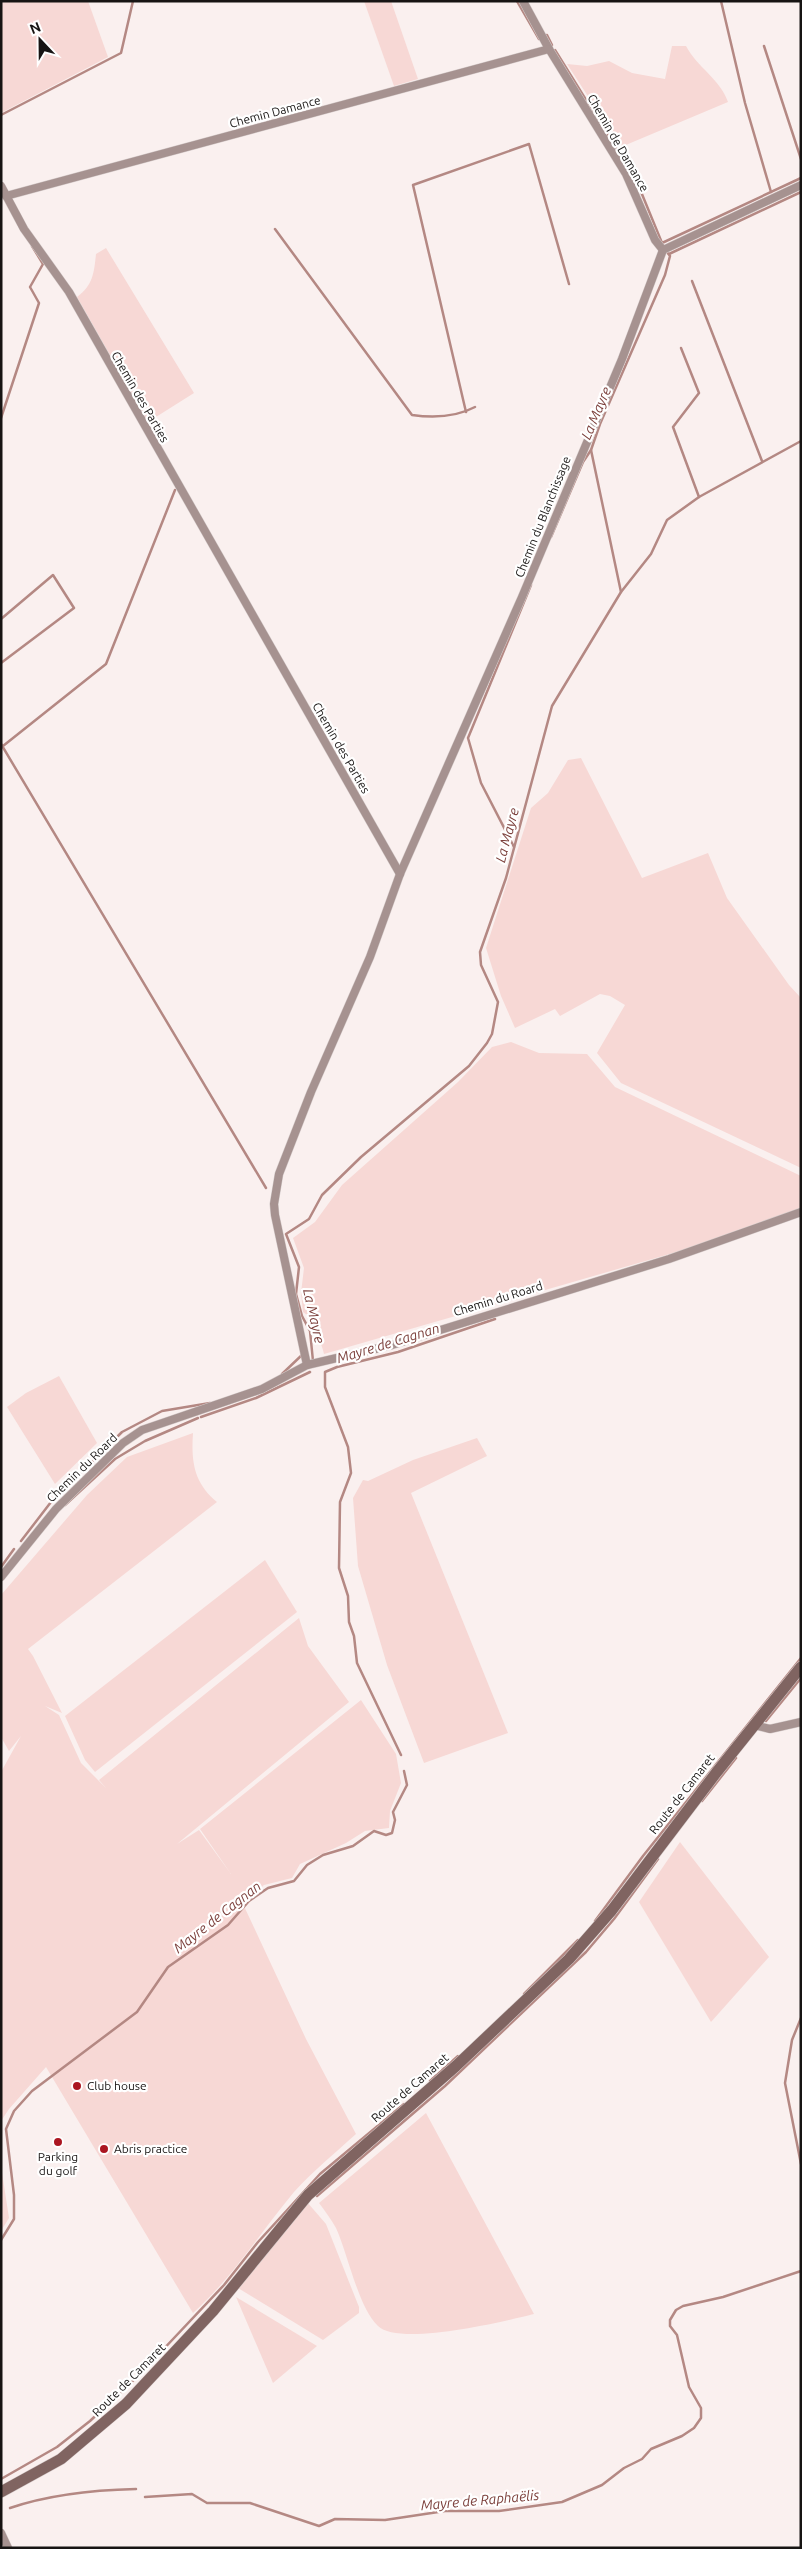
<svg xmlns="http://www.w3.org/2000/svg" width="802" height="2549" font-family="Ubuntu,sans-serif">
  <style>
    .green { fill: #f7d8d5 }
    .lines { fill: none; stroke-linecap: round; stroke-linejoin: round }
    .stream { stroke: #b48883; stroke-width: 2.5 }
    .street-casing { stroke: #d6cdcc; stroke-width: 9 }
    .secondary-casing { stroke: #d6cdcc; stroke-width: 12 }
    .street { stroke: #a69290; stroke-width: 8 }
    .secondary { stroke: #806461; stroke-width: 11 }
    .poi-dot { fill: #ab1621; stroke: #fff; stroke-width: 2 }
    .labels { text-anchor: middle; stroke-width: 4.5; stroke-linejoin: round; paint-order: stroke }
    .street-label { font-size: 12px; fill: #171413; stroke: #fff }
    .poi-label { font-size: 12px; fill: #171413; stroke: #fff; text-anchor: start }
    .water-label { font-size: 14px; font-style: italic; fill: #7c403c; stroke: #fff }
  </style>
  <rect width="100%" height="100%" fill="#faf0ef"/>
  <g class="green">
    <path d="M1,1H88L108,57L1,113Z"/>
    <path d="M364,1H391L418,79L394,86Z"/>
    <path d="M672,46H686C697,67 720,79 728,102L621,147L567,64L587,66L609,61L632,73L665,79Z"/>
    <path d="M106,248L194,393L148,422L77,297C93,285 94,273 96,254Z"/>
    <path d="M581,758L642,878L708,853L727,898L789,985L801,998V1168L621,1083L597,1053L625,1005L610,996L600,994L560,1016L555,1009L515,1028L501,996L486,948L531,808L548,793L568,760Z"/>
    <path d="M511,1042L539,1053L587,1054L615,1087L801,1176V1209L680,1251L324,1354C321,1339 313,1332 310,1317L303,1312L301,1293L304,1268L293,1238L315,1222L342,1185L458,1082L492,1047Z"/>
    <path d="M59,1376L97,1443L55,1484L7,1407L26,1393Z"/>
    <path d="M193,1433C191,1462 194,1483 217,1502L28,1649L33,1656L62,1713L45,1706L59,1715L81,1763L106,1788L99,1780L299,1618L308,1646L349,1702L177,1844L199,1830L231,1874L200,1829L361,1700L396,1754L401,1783L390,1811L389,1828L365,1831L346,1843L300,1864L292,1878L264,1885L243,1904L306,2039L356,2134C335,2153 313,2171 294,2192C260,2233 232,2278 193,2313L46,2067L9,2109L1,2121V1772L21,1736L9,1751L1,1737V1595L87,1495L127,1457Z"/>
    <path d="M477,1438L487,1456L411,1493L508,1733L424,1763L387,1665L358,1566L353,1498L363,1480L368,1481L413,1460Z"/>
    <path d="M265,1560L297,1612L95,1772L85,1760L65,1716Z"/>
    <path d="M680,1842L769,1957L711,2022L639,1902Z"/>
    <path d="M426,2113L534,2314C506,2321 399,2347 378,2326C358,2307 348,2254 336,2228C331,2219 325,2211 319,2203Z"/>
    <path d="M1,2166L9,2218L1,2231Z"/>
    <path d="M307,2202L326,2224L359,2307V2313L323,2340L238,2288Z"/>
    <path d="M236,2297L317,2346L273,2383Z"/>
  </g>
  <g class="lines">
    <g class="stream">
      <path d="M517,1L539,39L541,38"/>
      <path d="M721,1L745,103L771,192"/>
      <path d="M544,36L547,35L552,45"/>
      <path d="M764,46L801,159"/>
      <path d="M555,50L637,182L662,243L801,178"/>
      <path d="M1,115L121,53L133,1"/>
      <path d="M275,229L412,415C433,418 456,417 475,407"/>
      <path d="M669,254L801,192"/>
      <path d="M692,281L762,461"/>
      <path d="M681,348L699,393L673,427L699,497"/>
      <path d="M466,412L413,185L529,144L569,284"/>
      <path d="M1,418L39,303L30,287L43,264L32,246"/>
      <path d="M551,537L583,462L591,450"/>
      <path d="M621,592L651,554L667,520L699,497L801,441"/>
      <path d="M1,619L53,575L74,608L1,663"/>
      <path d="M1,744L266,1188"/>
      <path d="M3,746L106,664L175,490"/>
      <path d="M514,847L481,783L468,738L531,585"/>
      <path d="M313,1361L310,1331L302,1316L296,1294L299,1267L286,1234L309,1219L322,1195L361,1157L469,1066L487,1043L492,1034L498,1002L481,965L480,952L506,878L552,706L621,592L591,450L600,424L665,275L670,256L667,252"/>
      <path d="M282,1374L303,1354"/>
      <path d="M201,1417L256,1398L310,1372"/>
      <path d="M65,1505L115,1459L145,1441L198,1418"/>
      <path d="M21,1541L51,1502L122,1432L162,1411L210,1403"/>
      <path d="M1,1567L14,1549"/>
      <path d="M766,1721L801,1678"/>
      <path d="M401,1755L357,1663L354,1636L349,1622L348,1596L339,1568L340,1502L351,1473L348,1447L325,1387V1372L337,1367L398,1352L495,1319"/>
      <path d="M702,1801L736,1758"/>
      <path d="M595,1921L643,1856L801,1658"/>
      <path d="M524,1994L578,1940"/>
      <path d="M801,2018L792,2040L785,2083L801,2164"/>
      <path d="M430,2081L458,2056"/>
      <path d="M317,2196L445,2086L586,1952L614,1919L658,1859"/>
      <path d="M1,2240L14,2219V2195L6,2129L14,2111L32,2091L137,2012L168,1967L228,1925L249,1901L268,1888L294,1881L307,1865L323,1855L353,1846L374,1831L386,1835L392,1833L395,1820L393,1812L407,1785L404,1771"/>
      <path d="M1,2479L57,2447L90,2421L141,2373L224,2285L258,2242L320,2174L404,2104"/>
      <path d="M145,2497L192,2494L207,2503H250L319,2526L335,2519L385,2520L445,2511H499L562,2502L602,2485L624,2468L642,2459L651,2449L682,2436L694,2428L701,2418V2408L689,2387L677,2335L670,2326V2320L676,2310L683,2306L723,2297L801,2271"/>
      <path d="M10,2508C51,2494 93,2490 136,2489"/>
    </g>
    <defs>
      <g id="street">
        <path d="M523,1L549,49L626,174L655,240L663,250"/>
        <path d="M1,186L24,229L69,292L400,874"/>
        <path d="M6,196L549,49"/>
        <path d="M307,1365L275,1215L274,1204L279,1174L311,1092L370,957L400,874L522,597L622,359L663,250L801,185"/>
        <path d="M1,1577L56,1509L123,1443L142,1430L262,1389L307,1365L392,1345L669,1259L801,1212"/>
        <path d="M754,1725L770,1729L801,1722"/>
        <path d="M1,2533L8,2548"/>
      </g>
      <path id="secondary" d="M1,2492L61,2459L126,2404L213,2311L308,2195L456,2066L569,1959L612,1910L716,1773L801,1667"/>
    </defs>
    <use href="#street" class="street-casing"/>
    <use href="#secondary" class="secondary-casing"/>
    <use href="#street" class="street"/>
    <use href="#secondary" class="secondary"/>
  </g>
  <g class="poi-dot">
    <circle cx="77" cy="2086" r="5"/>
    <circle cx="58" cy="2142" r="5"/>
    <circle cx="104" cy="2149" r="5"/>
  </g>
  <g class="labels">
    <g class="street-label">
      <text transform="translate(275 112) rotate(-15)" y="4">Chemin Damance</text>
      <text transform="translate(618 143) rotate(60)" y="4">Chemin de Damance</text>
      <text transform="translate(140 397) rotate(60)" y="4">Chemin des Parties</text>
      <text transform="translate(543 517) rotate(-68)" y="4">Chemin du Blanchissage</text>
      <text transform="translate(341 748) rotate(60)" y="4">Chemin des Parties</text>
      <text transform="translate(498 1299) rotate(-17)" y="4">Chemin du Roard</text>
      <text transform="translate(82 1468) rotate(-44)" y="4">Chemin du Roard</text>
      <text transform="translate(682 1794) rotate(-52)" y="4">Route de Camaret</text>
      <text transform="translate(410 2088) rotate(-41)" y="4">Route de Camaret</text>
      <text transform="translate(129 2380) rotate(-45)" y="4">Route de Camaret</text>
    </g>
    <g class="poi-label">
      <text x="87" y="2090">Club house</text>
      <text x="114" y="2153">Abris practice</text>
      <text x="58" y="2161" text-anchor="middle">Parking<tspan x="58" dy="14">du golf</tspan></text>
    </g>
    <g class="water-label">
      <text transform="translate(596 413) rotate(-67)" y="5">La Mayre</text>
      <text transform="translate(507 835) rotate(-75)" y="5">La Mayre</text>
      <text transform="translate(314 1316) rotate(77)" y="5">La Mayre</text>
      <text transform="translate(388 1343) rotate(-17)" y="5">Mayre de Cagnan</text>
      <text transform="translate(217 1917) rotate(-38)" y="5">Mayre de Cagnan</text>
      <text transform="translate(480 2500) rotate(-5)" y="5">Mayre de Raphaëlis</text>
    </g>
  </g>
  <rect width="802" height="2549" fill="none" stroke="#171413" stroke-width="5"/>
  <g transform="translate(40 40) rotate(338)" stroke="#ffffff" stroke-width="4" paint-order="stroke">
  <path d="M0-4L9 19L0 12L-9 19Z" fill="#171413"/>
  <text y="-8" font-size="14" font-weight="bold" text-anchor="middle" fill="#171413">N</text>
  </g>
</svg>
